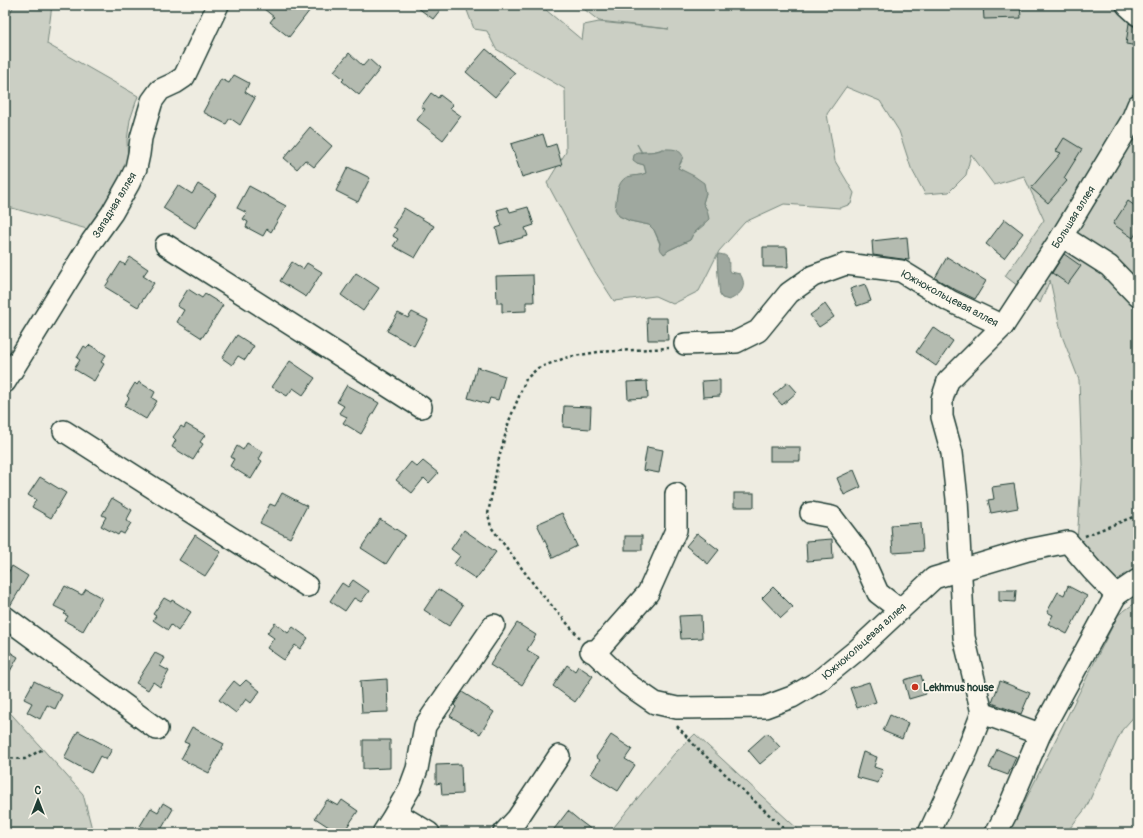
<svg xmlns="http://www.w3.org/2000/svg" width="1143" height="838" font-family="Pangolin,sans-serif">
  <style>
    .green { fill: #cbcfc4; stroke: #75867c; fill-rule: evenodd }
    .water { fill: #9fa89f; stroke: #6c7d74 }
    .building { fill: #b4bbb0; stroke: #1f3d34 }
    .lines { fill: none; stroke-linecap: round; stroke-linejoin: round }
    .minor-casing { stroke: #1f3d34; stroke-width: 24 }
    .path { stroke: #1f3d34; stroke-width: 2.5; stroke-dasharray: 3 3; stroke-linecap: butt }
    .minor { stroke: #fbf7ec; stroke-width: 21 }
    .poi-dot { fill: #c8321e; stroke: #fbf7ec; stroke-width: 1.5 }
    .labels { text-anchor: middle; stroke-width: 4; stroke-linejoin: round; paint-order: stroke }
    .street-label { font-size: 11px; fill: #1f3d34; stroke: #fbf7ec }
    .poi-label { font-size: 11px; font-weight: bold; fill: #1f3d34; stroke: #fbf7ec; text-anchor: start }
  </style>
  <rect width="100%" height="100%" fill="#eeece1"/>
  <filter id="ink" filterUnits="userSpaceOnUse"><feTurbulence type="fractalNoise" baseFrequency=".025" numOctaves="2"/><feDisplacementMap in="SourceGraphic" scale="8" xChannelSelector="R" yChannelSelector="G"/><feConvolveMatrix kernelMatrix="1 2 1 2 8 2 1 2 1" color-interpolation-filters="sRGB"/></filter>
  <g filter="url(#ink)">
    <g class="green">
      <path d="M5,5H8L9,16L14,5H52L47,44L138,96L130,120L127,140L128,165L122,182L87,229L5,206Z"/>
      <path d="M465,5H540L582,40L584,25L599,22L669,29L599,21L579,5H1138V571L1116,586L1077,543L1082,465L1079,380L1062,336L1050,280L1040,303L1005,276L1044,220L1024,176L994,185L971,154L966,175L949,192L925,194L911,168L899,131L880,101L846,87L827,114L835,161L854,193L851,204L840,208L784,204L745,222L719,251L699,291L673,304L655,296L614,301L592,267L547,183L566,152L565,89L496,49L487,31L474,29ZM637,144L642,152H652L663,149L682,161L678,168L706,193L703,203L707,210L704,225L693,234L690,240L669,250L664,254L654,230L649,225L630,221L619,216L617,197L618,188L634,176L641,175L646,173L644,165L637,163V152H641Z"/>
      <path d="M1138,601V712L1122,730L1086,808L1066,833H1009L1118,615Z"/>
      <path d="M5,707L83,794L93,833H5Z"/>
      <path d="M695,734L802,833H609L674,754Z"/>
    </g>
    <g class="water">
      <path d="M663,149C671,149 680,148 683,157L678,168L694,176L704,183L706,193L703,203L707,210L709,219L693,234L690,240L669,250L664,254L659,248L660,243L654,230L649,225L630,221L619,216L615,209C617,198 616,182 627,177C634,175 640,176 646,173L644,165L637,163L633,160L634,155C641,150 652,154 663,149Z"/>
      <path d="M718,254C732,255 728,261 729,271L731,272L740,274C748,286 741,295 729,300L722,298L720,295C719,288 716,258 718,254Z"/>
    </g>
    <g class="building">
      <path d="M259,5H304L310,10L289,37L270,22L274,17Z"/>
      <path d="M414,5H444L433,19Z"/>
      <path d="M983,5H1020L1021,18L984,19Z"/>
      <path d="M1129,23L1135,27H1138V46L1126,44Z"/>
      <path d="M486,49L515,73L495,97L466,72Z"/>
      <path d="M349,53L363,66L369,59L380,69L359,95L342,81L344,79L334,71Z"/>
      <path d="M234,75L249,83L245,92L255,98L240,125L230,118L226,124L203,112L221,79L229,83Z"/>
      <path d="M431,93L438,98L440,95L453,105L450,108L461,116L443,140L417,120L425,109L421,107Z"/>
      <path d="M310,127L332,146L314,167L305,160L297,169L284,158Z"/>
      <path d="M543,134L547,147L556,144L562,165L522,177L511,144Z"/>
      <path d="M1064,138L1082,149L1064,178L1067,181L1048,203L1031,188L1061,153L1056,151Z"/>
      <path d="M348,167L370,178L358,202L336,191Z"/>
      <path d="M198,184L216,195L195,228L163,208L178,185L192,194Z"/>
      <path d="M249,186L286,206L271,232L267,229L263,236L246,227L248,222L243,219L247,213L237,208Z"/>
      <path d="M1128,201L1138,208V230L1133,238L1113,224Z"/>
      <path d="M508,207L510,212L528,207L534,225L525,228L528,236L500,244L496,228L502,226L497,210Z"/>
      <path d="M404,208L434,226L415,258L393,246L398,239L393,236L397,229L393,227Z"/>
      <path d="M1005,219L1023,233L1004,258L986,244Z"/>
      <path d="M907,237L909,260L873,255L872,241Z"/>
      <path d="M763,247H787L788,267H763Z"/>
      <path d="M1064,254L1081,266L1068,284L1052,273Z"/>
      <path d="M130,257L148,269L143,276L154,283L138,307L105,287L121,262L125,265Z"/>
      <path d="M947,257L986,281L975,299L956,290L935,278Z"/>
      <path d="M292,262L303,269L307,263L322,272L306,297L280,281Z"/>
      <path d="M356,273L379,288L363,311L341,295Z"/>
      <path d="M533,275L534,302H526V311L502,312V303H497L496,276Z"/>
      <path d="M865,284L871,301L857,306L850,289Z"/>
      <path d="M188,289L202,298L205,294L223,305L202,338L177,322L184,310L177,306Z"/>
      <path d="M825,304L834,317L819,327L810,315Z"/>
      <path d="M412,312L428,320L414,346L387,331L398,313L408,318Z"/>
      <path d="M647,318H667L668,340H648Z"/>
      <path d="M933,327L953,341L936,366L916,352Z"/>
      <path d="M237,335L254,346L245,360L238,356L232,365L222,358Z"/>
      <path d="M90,345L106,355L101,362L104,364L94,381L74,369L80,360L77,358L84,346L87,348Z"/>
      <path d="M290,361L315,378L303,395L293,388L287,396L272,387Z"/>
      <path d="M477,367L505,376L498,400L490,398L488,404L468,398Z"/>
      <path d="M720,380V396L703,397L702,381Z"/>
      <path d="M647,381L648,398L628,399L627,382Z"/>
      <path d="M139,382L155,392L152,398L157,401L146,419L124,406L129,398L127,396L135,383L137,385Z"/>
      <path d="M788,382L797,392L782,405L773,395Z"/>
      <path d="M347,385L379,403L361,434L343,423L347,417L339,413L344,406L337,402Z"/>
      <path d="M564,406L591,407L590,429L563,427Z"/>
      <path d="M186,424L205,435L200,442L203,444L193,460L172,447L176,440L173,437L181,426L184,428Z"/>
      <path d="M247,443L263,452L259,459L262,461L251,479L230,466L234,459L231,457L237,446L243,450Z"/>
      <path d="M647,447L663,450L659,473L643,470Z"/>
      <rect x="770" y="447" width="30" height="14"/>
      <path d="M423,461L438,473L429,483L424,478L412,493L396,480L411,462L417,467Z"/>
      <path d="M854,470L861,487L844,495L837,478Z"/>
      <path d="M40,477L66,493L51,518L32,507L36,500L28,495Z"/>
      <path d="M1014,484L1018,508L991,513L988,500L994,499L992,487Z"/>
      <path d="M282,493L307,506L290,538L260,523L270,504L275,506Z"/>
      <rect x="734" y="493" width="20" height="14"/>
      <path d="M112,498L132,510L126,521L131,523L124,534L120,532L118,535L101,526L106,517L102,515Z"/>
      <path d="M562,513L577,546L553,558L537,524Z"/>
      <path d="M380,519L405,535L386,564L361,548Z"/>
      <path d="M921,523L923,551L893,553L891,525Z"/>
      <path d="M464,530L496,552L476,579L454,564L460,556L451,549Z"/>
      <path d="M697,533L719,550L708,564L686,546Z"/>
      <path d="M195,535L221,552L205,576L179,560Z"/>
      <rect x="625" y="536" width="17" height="14"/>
      <path d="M832,539L833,559L807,561L806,541Z"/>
      <path d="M12,566L28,576L10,606L5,605V578Z"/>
      <path d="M353,580L369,591L361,602L354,598L345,611L330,601L342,583L348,587Z"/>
      <path d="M65,586L82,595L86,589L102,598L83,631L65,621L68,616L64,614L66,612L54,606Z"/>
      <path d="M1068,586L1087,596L1067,634L1048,624L1053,615L1047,612L1058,592L1064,595Z"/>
      <path d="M773,587L793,607L781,618L762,598Z"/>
      <path d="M438,589L463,605L449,626L424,610Z"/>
      <path d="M999,590H1016L1015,602L999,601Z"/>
      <path d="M164,598L171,602L172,600L191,612L178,631L171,625L168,630L153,620L156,616L153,614Z"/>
      <path d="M701,615L702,638L681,639L679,616Z"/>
      <path d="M275,623L288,633L293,627L308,638L300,649L295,645L284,660L267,648L274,638L267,633Z"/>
      <path d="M517,623L536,635L527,650L539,657L522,685L490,665Z"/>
      <path d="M5,649L18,657L5,680Z"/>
      <path d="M155,653L165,658L160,666L169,671L160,687L153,682L148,690L136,683Z"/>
      <path d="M567,665L575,671L578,666L593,676L575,702L553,686Z"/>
      <path d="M921,675L926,694L909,699L904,680Z"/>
      <path d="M387,679L388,712L362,713L360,681Z"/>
      <path d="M246,680L260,691L251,703L246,699L236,713L219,700L234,681L240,686Z"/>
      <path d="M34,681L62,695L55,709L47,705L40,719L27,712L32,703L24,699Z"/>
      <path d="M1000,681L1030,693L1021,714L992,703Z"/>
      <path d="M869,682L876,702L857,708L850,688Z"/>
      <path d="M462,692L494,712L480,734L450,716L456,707L454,705Z"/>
      <path d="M890,715L908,723L902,739L883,731Z"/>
      <path d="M192,727L224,744L209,773L181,759L189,744L184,742Z"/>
      <path d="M78,731L112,749L106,760L100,756L91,773L64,758Z"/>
      <path d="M767,733L780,747L760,764L748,750Z"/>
      <path d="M611,735L632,749L625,759L635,765L618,791L591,774L600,760L596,757Z"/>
      <path d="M363,740H390V768L363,769Z"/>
      <path d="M997,749L1016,757L1008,775L989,768Z"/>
      <path d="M863,752L877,757L874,767L883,770L878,783L856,777Z"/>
      <path d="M461,764L462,794L442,795L441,783L436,784V765Z"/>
      <path d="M327,800L338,806L342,800L358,811L343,833H338L315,818Z"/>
      <path d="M163,803L173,809L159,833H151L140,826L151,808L158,812Z"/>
      <path d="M568,811L580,821L596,833H551Z"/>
    </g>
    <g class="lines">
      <defs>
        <g id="minor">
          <path d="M1127,5L1138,15"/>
          <path d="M1062,236L1109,266L1138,296"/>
          <path d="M166,245L421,407"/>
          <path d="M685,344L736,342L758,331L789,293L813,276L846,264L901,271L950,301L1003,326"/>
          <path d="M5,382L92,241L112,213L129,183L136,168L139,154L141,138L152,101L160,90L175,83L184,77L218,5"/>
          <path d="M64,431L307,586"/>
          <path d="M811,513L832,517L861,555L878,593L900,610"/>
          <path d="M5,617L157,729"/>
          <path d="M591,651L595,653L626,683L655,703L677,708L765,707L792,697L819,681L857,650L934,578L1028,550L1068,542L1092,570L1116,595L1138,580"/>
          <path d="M595,653L648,593L676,530V494"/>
          <path d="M982,713L1040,734"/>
          <path d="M396,813L429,833"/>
          <path d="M383,833L392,819L410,788L417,769L425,726L494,625"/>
          <path d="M504,833L517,819L559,756"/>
          <path d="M929,833L968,749L982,713L964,637L957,499L952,453L942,417V399L948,381L1003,326L1062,236L1131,122L1138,105"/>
          <path d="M996,833L1006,814L1040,734L1116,595"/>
        </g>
      </defs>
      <use href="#minor" class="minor-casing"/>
      <g class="path">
        <path d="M1085,536L1138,515"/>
        <path d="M580,638L538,590L491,527L488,514L498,462L509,421L526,379L538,368L568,357L598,352L669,348"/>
        <path d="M677,726L697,748L789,833"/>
        <path d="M5,758L25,759L43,749"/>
      </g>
      <use href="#minor" class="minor"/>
    </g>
  </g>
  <circle class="poi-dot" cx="915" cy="687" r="4"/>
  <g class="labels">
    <g class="street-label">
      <text transform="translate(114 205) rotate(-59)" y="4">Западная аллея</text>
      <text transform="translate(1073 217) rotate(-58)" y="4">Большая аллея</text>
      <text transform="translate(950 298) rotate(28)" y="4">Южнокольцевая аллея</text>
      <text transform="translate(864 641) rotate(-42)" y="4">Южнокольцевая аллея</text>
    </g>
    <g class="poi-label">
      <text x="923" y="691">Lekhmus house</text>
    </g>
  </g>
  <rect width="1143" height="838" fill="none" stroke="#fbf7ec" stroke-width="20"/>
  <rect x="10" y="10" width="1123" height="818" fill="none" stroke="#1f3d34" stroke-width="1.5" filter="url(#ink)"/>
  <g transform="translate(38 800)" stroke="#fbf7ec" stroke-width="3" paint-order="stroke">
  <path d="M0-3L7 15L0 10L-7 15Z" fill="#1f3d34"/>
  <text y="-6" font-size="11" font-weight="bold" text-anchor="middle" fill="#1f3d34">С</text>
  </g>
</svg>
